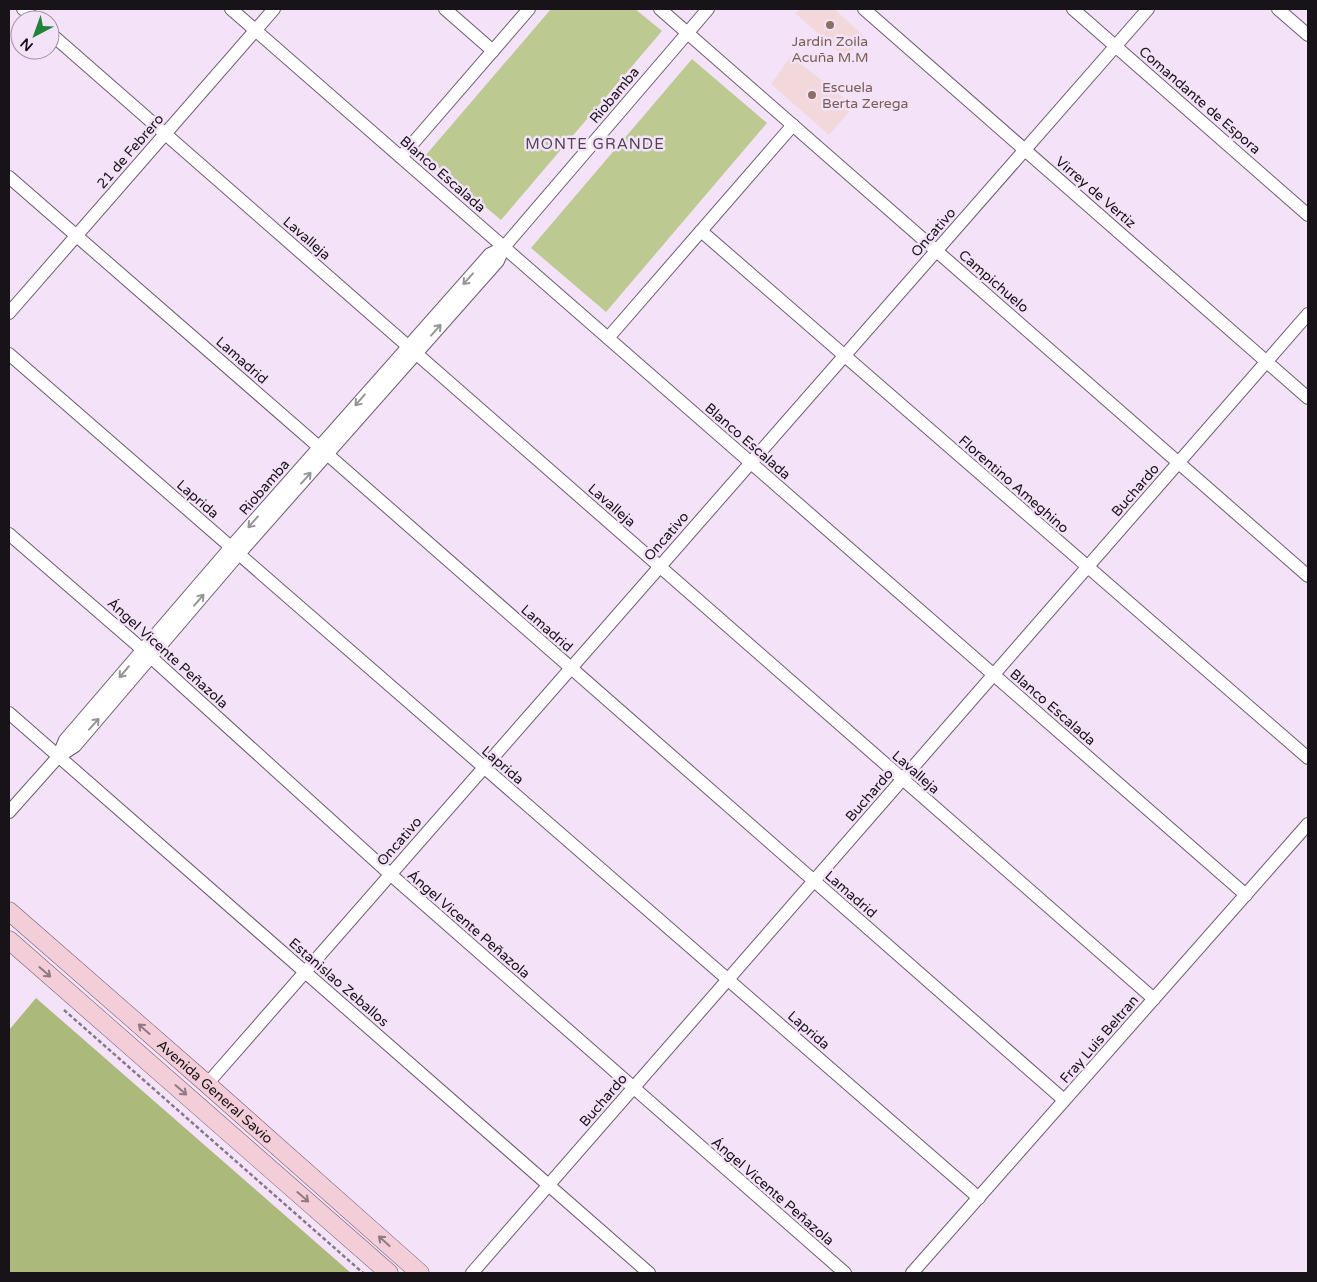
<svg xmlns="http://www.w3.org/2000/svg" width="1317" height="1282" font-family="'Varela Round',sans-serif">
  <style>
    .education { fill: #f3d8db }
    .green { fill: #bcca91 }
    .forest { fill: #abba7a }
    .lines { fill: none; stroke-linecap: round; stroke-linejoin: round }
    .street-casing { stroke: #6a5c6d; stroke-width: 14 }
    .secondary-casing { stroke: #6a5c6d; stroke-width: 19 }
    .path { stroke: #847886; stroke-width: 2.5; stroke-dasharray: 4 2.5; stroke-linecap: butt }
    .street { stroke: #fff; stroke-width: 12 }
    .secondary { stroke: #f3ced8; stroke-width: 18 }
    .oneway { stroke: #979498 }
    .oneway2 { stroke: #907982 }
    .education-dot { fill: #8d6e63; stroke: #f4e3f8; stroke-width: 2 }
    .labels { text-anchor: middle; stroke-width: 5; stroke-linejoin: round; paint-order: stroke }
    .education-label { font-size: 14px; fill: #785e54; stroke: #f4e3f8 }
    .street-label { font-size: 14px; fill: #181219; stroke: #f4e3f8 }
    .neighbourhood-label { font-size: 15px; letter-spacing: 1px; fill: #524455; stroke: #f4e3f8 }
  </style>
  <rect width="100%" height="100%" fill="#f4e3f8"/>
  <g class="education">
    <path d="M800,9H834L864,36L845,58L795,13Z"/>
    <path d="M791,56L854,106L829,135L771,84Z"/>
  </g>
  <g class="green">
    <path d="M551,9H635L662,31L501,220L425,156Z"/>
    <path d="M692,59L767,123L606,312L531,248Z"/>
  </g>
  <path class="forest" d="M36,998L351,1273H9V1030Z"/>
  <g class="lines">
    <defs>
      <g id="street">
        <path d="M23,9L36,20"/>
        <path d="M231,9L1246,895"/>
        <path d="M445,9L493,51"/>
        <path d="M660,9L1308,576"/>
        <path d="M864,9L1308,398"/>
        <path d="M1073,9L1308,215"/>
        <path d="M1278,9L1308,35"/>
        <path d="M50,33L1154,999"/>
        <path d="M401,157L529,9"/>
        <path d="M9,177L327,454L1064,1100"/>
        <path d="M701,231L1308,758"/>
        <path d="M9,313L274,9"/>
        <path d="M608,338L793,125"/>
        <path d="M9,354L979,1198"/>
        <path d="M9,534L143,650L390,874L845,1273"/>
        <path d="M9,713L649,1273"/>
        <path d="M58,757L65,740L230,548L490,254L504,247"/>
        <path d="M9,812L58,757L75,746L238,555L498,261L504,247L708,9"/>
        <path d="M207,1084L1148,9"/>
        <path d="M472,1273L1308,314"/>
        <path d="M912,1273L1308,824"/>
      </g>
      <g id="secondary">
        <path id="s1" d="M9,911L207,1084L420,1273"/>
        <path d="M9,940L389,1273"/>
      </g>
    </defs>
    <use href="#street" class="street-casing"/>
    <use href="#secondary" class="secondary-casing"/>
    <path class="path" d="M64,1010L363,1273"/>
    <use href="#street" class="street"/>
    <use href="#secondary" class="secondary"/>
  </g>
  <defs><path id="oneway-shaft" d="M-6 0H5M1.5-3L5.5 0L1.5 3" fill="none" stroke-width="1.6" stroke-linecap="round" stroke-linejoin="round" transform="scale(1.25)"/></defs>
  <g class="oneway">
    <use href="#oneway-shaft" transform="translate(468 279) rotate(132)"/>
    <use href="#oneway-shaft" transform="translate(436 330) rotate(-48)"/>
    <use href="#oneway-shaft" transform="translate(360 400) rotate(131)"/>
    <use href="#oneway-shaft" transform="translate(306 478) rotate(-49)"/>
    <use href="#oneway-shaft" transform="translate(253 522) rotate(131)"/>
    <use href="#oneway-shaft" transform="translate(199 600) rotate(-49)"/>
    <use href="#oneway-shaft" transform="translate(124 672) rotate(130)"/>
    <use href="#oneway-shaft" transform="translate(94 724) rotate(-48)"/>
  </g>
  <g class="oneway2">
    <use href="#oneway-shaft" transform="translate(45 972) rotate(41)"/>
    <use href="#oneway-shaft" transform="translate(144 1029) rotate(-139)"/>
    <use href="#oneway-shaft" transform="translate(181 1090) rotate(41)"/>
    <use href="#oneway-shaft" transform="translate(303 1197) rotate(41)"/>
    <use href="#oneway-shaft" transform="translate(384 1241) rotate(-138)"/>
  </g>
  <g class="education-dot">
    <circle cx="830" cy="25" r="5"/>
    <circle cx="812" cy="95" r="5"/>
  </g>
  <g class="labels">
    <g class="education-label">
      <text x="830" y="46">Jardin Zoila<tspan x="830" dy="16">Acuña M.M</tspan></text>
      <text x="822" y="92" text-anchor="start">Escuela<tspan x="822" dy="16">Berta Zerega</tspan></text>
    </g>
    <g class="street-label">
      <text transform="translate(614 95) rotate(-50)" y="5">Riobamba</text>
      <text transform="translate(1200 100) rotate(41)" y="5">Comandante de Espora</text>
      <text transform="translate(130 151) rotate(-49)" y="5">21 de Febrero</text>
      <text transform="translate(443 174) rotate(41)" y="5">Blanco Escalada</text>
      <text transform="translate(1096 192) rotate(41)" y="5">Virrey de Vertiz</text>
      <text transform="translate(933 232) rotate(-49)" y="5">Oncativo</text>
      <text transform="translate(307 238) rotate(41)" y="5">Lavalleja</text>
      <text transform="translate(994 281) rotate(41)" y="5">Campichuelo</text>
      <text transform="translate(242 360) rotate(41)" y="5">Lamadrid</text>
      <text transform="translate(748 441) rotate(41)" y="5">Blanco Escalada</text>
      <text transform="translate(1014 484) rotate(41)" y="5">Florentino Ameghino</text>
      <text transform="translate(264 487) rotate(-49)" y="5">Riobamba</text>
      <text transform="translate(1135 490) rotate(-49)" y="5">Buchardo</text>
      <text transform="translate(198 499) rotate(41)" y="5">Laprida</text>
      <text transform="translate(612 505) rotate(41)" y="5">Lavalleja</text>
      <text transform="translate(666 536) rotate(-49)" y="5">Oncativo</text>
      <text transform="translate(547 628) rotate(41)" y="5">Lamadrid</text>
      <text transform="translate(168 653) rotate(42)" y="5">Ángel Vicente Peñazola</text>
      <text transform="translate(1053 707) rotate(41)" y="5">Blanco Escalada</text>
      <text transform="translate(503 765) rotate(41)" y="5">Laprida</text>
      <text transform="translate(916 772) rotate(41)" y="5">Lavalleja</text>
      <text transform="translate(869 795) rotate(-49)" y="5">Buchardo</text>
      <text transform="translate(399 841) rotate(-49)" y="5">Oncativo</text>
      <text transform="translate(851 894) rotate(41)" y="5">Lamadrid</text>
      <text transform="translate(469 924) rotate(41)" y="5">Ángel Vicente Peñazola</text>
      <text transform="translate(339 982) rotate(41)" y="5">Estanislao Zeballos</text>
      <text transform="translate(809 1030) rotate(41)" y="5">Laprida</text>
      <text transform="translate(1099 1039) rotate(-49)" y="5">Fray Luis Beltran</text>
      <text dy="5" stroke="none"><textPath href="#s1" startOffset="274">Avenida General Savio</textPath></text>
      <text transform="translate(603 1100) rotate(-49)" y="5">Buchardo</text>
      <text transform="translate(773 1191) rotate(41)" y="5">Ángel Vicente Peñazola</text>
    </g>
    <g class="neighbourhood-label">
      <text x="595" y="149">MONTE GRANDE</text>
    </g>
  </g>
  <rect width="1317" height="1282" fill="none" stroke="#181219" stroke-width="20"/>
  <g transform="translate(35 35) rotate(221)"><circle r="24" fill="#f4e3f8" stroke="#9c8f9f"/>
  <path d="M0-4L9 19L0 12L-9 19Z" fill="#1f8438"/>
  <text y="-8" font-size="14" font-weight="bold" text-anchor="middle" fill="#181219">N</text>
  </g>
</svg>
